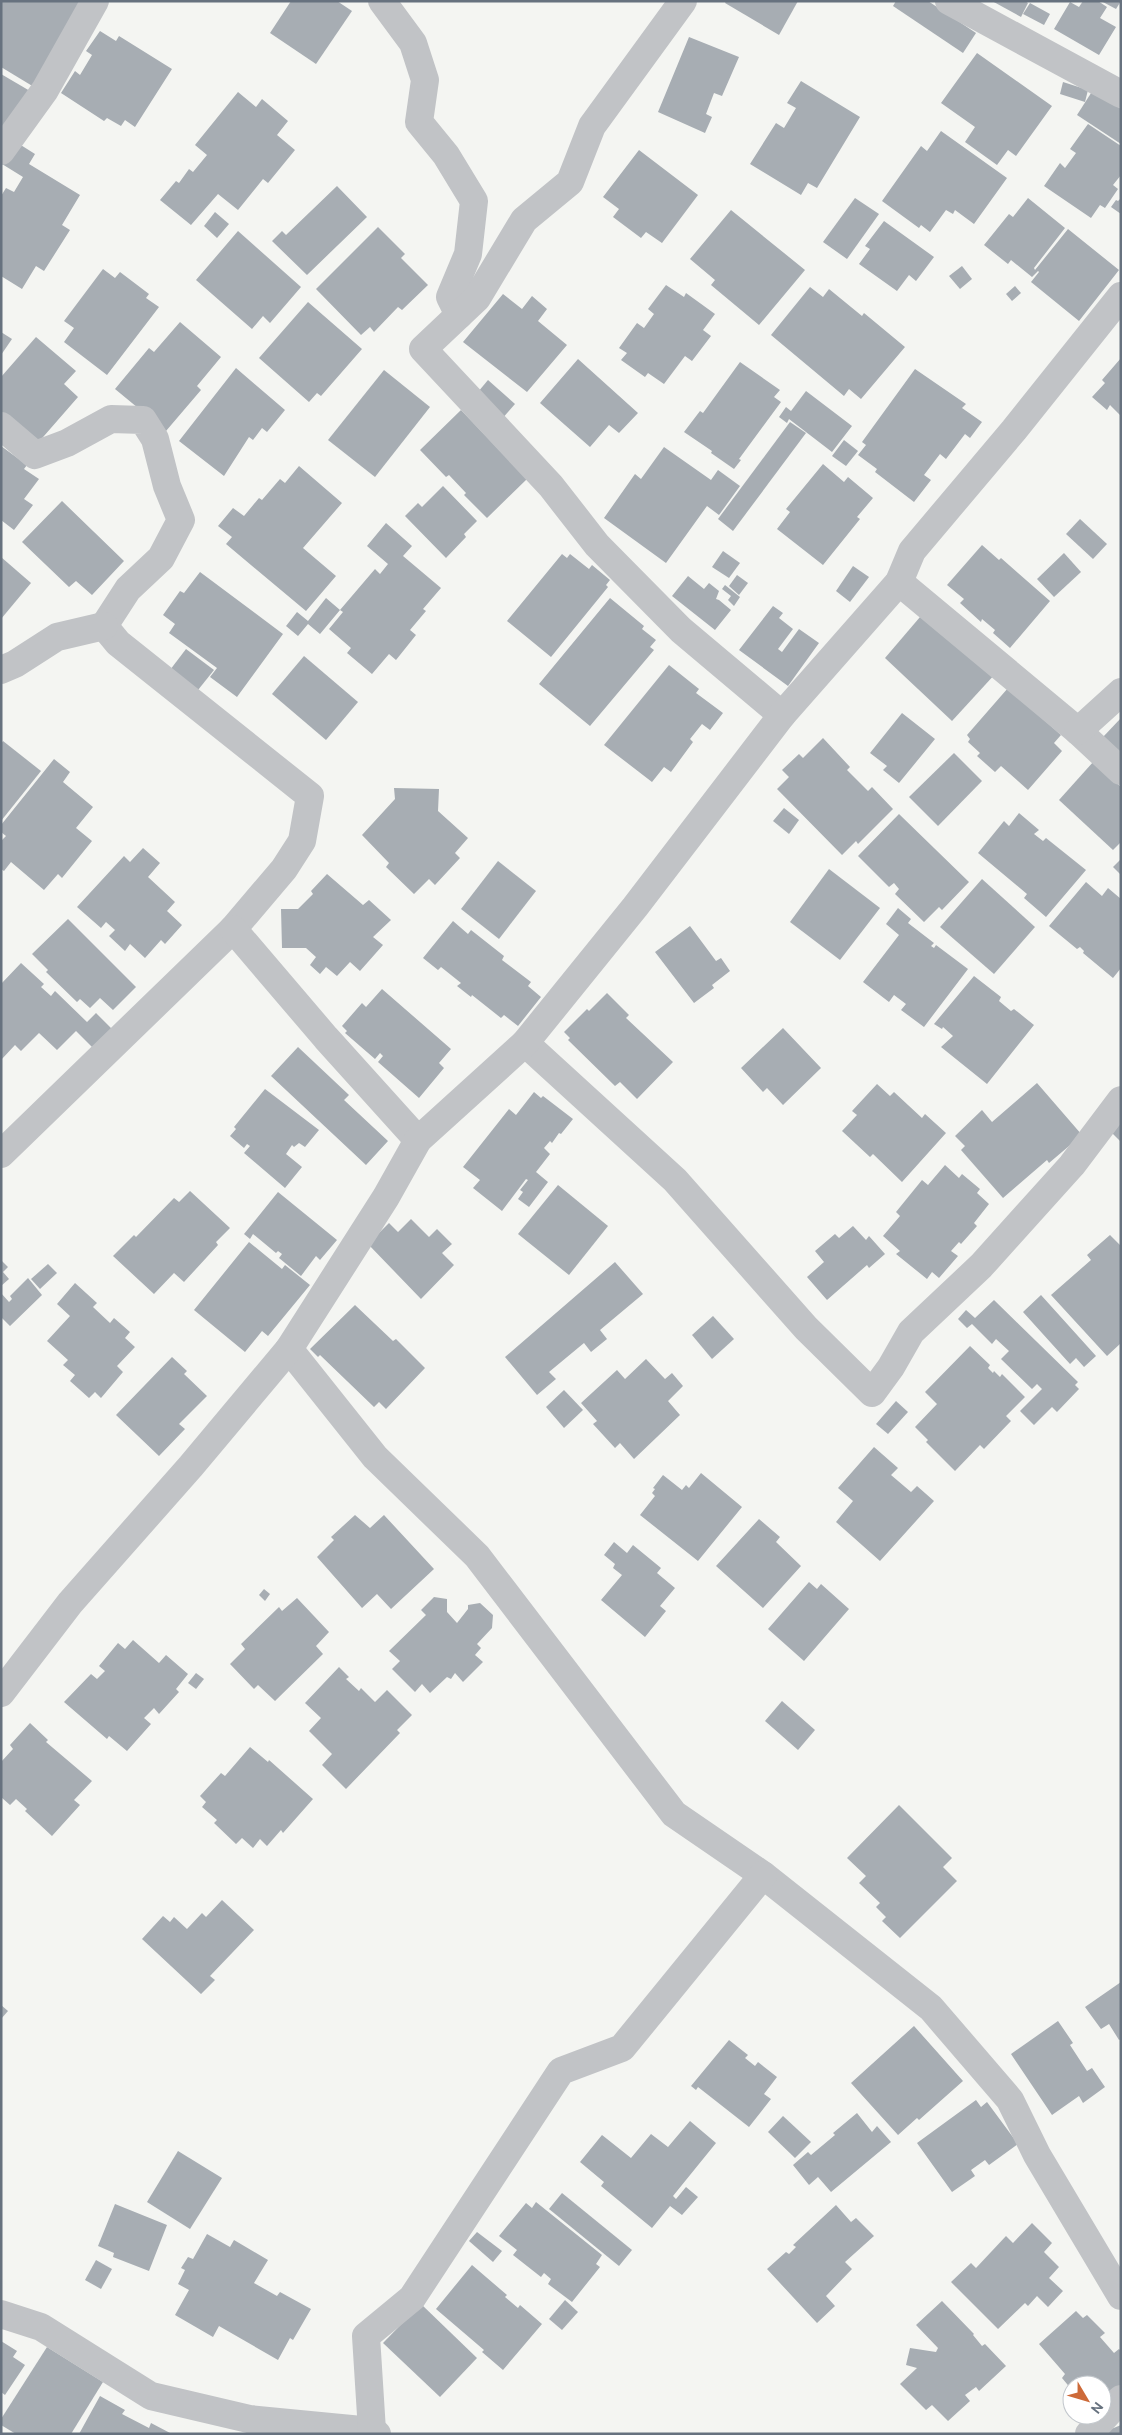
<svg xmlns="http://www.w3.org/2000/svg" width="1122" height="2435" font-family="Ubuntu,sans-serif">
  <style>
    .building { fill: #a7adb3 }
    .lines { fill: none; stroke-linecap: round; stroke-linejoin: round }
    .minor { stroke: #c1c3c6; stroke-width: 28 }
  </style>
  <rect width="100%" height="100%" fill="#f4f5f2"/>
  <g class="building">
    <path d="M1,1H79L84,5L34,87L1,67Z"/>
    <path d="M291,1H337L352,11L316,64L270,33Z"/>
    <path d="M726,1H798L779,35L725,3Z"/>
    <path d="M896,1H928L976,33L963,53L893,6Z"/>
    <path d="M992,1H1025L1028,3L1021,17Z"/>
    <path d="M1083,1H1098L1107,7L1100,18L1116,27L1099,55L1054,29L1070,2L1079,7Z"/>
    <path d="M1101,1H1121L1116,9Z"/>
    <path d="M1030,3L1050,14L1044,25L1023,14Z"/>
    <path d="M100,31L116,41L119,36L172,69L135,127L125,120L121,126L107,118L104,121L61,93L75,71L80,75L92,55L86,51Z"/>
    <path d="M689,37L739,57L722,96L714,93L706,114L712,117L705,133L658,112Z"/>
    <path d="M977,53L1052,106L1016,156L1008,150L997,165L965,142L975,127L941,103Z"/>
    <path d="M1,74L30,91L1,138Z"/>
    <path d="M801,81L860,117L817,188L808,183L801,195L750,164L776,123L784,128L796,108L787,103Z"/>
    <path d="M1063,82L1088,90L1085,102L1060,94Z"/>
    <path d="M1093,90L1121,109V144L1077,115Z"/>
    <path d="M238,92L256,107L262,99L288,121L277,135L295,150L268,183L263,179L238,210L218,194L191,225L160,200L176,181L179,183L189,169L193,172L207,155L195,145Z"/>
    <path d="M1088,124L1121,146V175L1113,185L1118,189L1105,208L1100,205L1091,218L1044,186L1060,163L1065,168L1076,153L1070,149Z"/>
    <path d="M941,131L1007,178L974,224L955,210L953,214L946,210L930,232L921,225L919,228L882,201L921,146L927,151Z"/>
    <path d="M16,142L35,154L29,164L80,195L62,225L70,230L44,271L36,266L22,289L1,276V196L6,188L14,192L23,177L2,164Z"/>
    <path d="M639,150L698,195L662,243L646,232L641,238L613,217L619,209L603,197Z"/>
    <path d="M337,186L367,217L307,275L272,241L282,231L286,235Z"/>
    <path d="M855,198L879,214L847,259L823,242Z"/>
    <path d="M1028,198L1065,228L1034,268L1035,270L1068,229L1119,270L1079,321L1031,282L1039,272L1038,271L1032,277L1011,260L1008,264L984,245L1009,214L1013,217Z"/>
    <path d="M1121,198V214L1111,207L1116,200L1118,201Z"/>
    <path d="M731,210L805,270L759,325L711,285L715,280L690,259Z"/>
    <path d="M215,212L229,224L217,238L204,226Z"/>
    <path d="M884,221L934,257L916,281L909,275L897,291L859,264L870,249L865,246Z"/>
    <path d="M378,227L405,254L401,258L428,285L402,310L398,307L374,332L370,327L361,335L316,289Z"/>
    <path d="M238,231L301,287L270,323L263,316L252,329L196,280Z"/>
    <path d="M962,266L972,279L960,289L949,276Z"/>
    <path d="M103,269L115,278L120,272L149,294L146,298L159,307L107,375L64,342L74,328L64,321Z"/>
    <path d="M666,285L684,297L686,293L715,314L703,330L711,336L692,361L685,356L664,384L648,373L645,377L621,360L627,353L619,348L637,323L644,328L654,314L648,309Z"/>
    <path d="M1015,286L1021,293L1012,301L1006,294Z"/>
    <path d="M810,287L823,297L829,289L862,316L864,313L905,347L861,399L849,389L844,396L771,335Z"/>
    <path d="M503,294L522,309L532,296L547,309L538,321L567,345L527,392L463,342Z"/>
    <path d="M308,302L362,349L321,396L317,393L309,402L259,358Z"/>
    <path d="M180,322L221,357L197,386L201,390L166,431L115,389L149,348L154,352Z"/>
    <path d="M1,332L12,339L1,355Z"/>
    <path d="M36,337L76,371L64,384L78,397L37,444L1,413V377Z"/>
    <path d="M1121,358V416L1110,405L1107,410L1092,397L1105,383L1102,380Z"/>
    <path d="M578,359L638,413L619,433L609,425L590,447L540,403Z"/>
    <path d="M740,362L780,390L774,397L781,402L739,459L741,460L734,469L711,453L712,451L684,432L700,411L703,413Z"/>
    <path d="M236,368L285,410L267,432L262,428L253,440L249,437L224,476L179,441Z"/>
    <path d="M915,369L966,404L962,408L982,422L970,438L965,434L946,459L940,454L924,475L931,480L914,502L875,472L877,469L858,455L866,445L862,442Z"/>
    <path d="M384,370L430,407L375,477L328,440Z"/>
    <path d="M488,380L515,404L501,420L473,398Z"/>
    <path d="M806,391L852,426L832,452L789,419L787,423L779,417L786,407L791,411Z"/>
    <path d="M461,410L527,479L487,518L464,495L466,493L449,475L446,477L420,450Z"/>
    <path d="M790,422L806,433L733,531L718,519Z"/>
    <path d="M844,440L858,451L846,466L832,456Z"/>
    <path d="M1,446L27,465L24,469L39,479L24,499L33,505L14,530L1,520Z"/>
    <path d="M664,447L711,480L718,470L740,486L719,515L707,506L666,563L604,518L635,474L641,479Z"/>
    <path d="M823,464L844,482L848,477L873,498L857,517L860,519L823,565L777,529L790,512L786,509Z"/>
    <path d="M299,466L342,503L303,548L336,576L306,611L226,544L232,537L218,526L233,508L244,516L259,498L262,500L280,479L285,483Z"/>
    <path d="M443,486L477,521L464,534L466,537L446,558L405,516L418,503L422,507Z"/>
    <path d="M62,501L124,561L92,595L76,581L69,587L22,542Z"/>
    <path d="M1080,519L1107,544L1093,559L1066,534Z"/>
    <path d="M386,523L412,546L403,556L441,588L423,609L426,611L410,630L416,635L396,660L389,654L372,674L347,653L351,648L329,629L343,612L340,610L375,569L380,574L388,564L367,546Z"/>
    <path d="M982,545L999,560L1001,558L1050,601L1010,648L993,633L995,630L982,619L981,622L960,603L964,599L947,585Z"/>
    <path d="M723,551L740,563L729,578L712,567Z"/>
    <path d="M1064,553L1081,572L1054,597L1037,579Z"/>
    <path d="M562,554L567,558L570,554L589,569L592,565L610,580L606,585L608,587L551,657L507,621Z"/>
    <path d="M1,557L31,583L1,619Z"/>
    <path d="M853,566L869,577L850,602L836,591Z"/>
    <path d="M200,572L283,634L237,697L210,677L217,668L169,633L175,624L163,615L180,591L184,593Z"/>
    <path d="M737,575L748,583L739,595L729,586Z"/>
    <path d="M688,576L704,589L709,583L719,591L716,599L719,600L731,610L715,630L672,596Z"/>
    <path d="M725,585L740,597L734,606L728,600L731,596L722,589Z"/>
    <path d="M326,598L340,610L320,634L308,624L298,636L286,626L297,612L308,621Z"/>
    <path d="M610,598L644,626L642,629L656,640L650,647L654,650L590,726L539,684Z"/>
    <path d="M773,606L783,613L779,618L793,629L778,649L782,652L799,629L819,643L788,686L739,650Z"/>
    <path d="M926,610L996,673L952,721L885,658Z"/>
    <path d="M186,649L214,670L198,690L170,670Z"/>
    <path d="M304,656L358,702L326,740L272,694Z"/>
    <path d="M669,665L699,689L696,693L723,713L710,730L702,724L690,739L693,742L671,772L664,767L652,782L604,745Z"/>
    <path d="M1008,688L1061,735L1054,743L1062,751L1028,790L1001,766L995,772L977,756L980,753L968,742L970,739L967,735Z"/>
    <path d="M902,713L935,739L899,783L883,770L887,766L870,753Z"/>
    <path d="M1121,718V753L1103,737Z"/>
    <path d="M823,738L850,767L847,770L868,791L872,787L893,809L858,844L856,841L842,855L777,789L789,777L782,770L799,754L803,758Z"/>
    <path d="M3,741L41,771L1,821V744Z"/>
    <path d="M954,753L982,781L938,826L909,797Z"/>
    <path d="M54,759L70,772L63,782L93,807L76,828L92,841L62,878L58,874L44,890L11,862L4,871L1,869V841L6,836L1,832V825Z"/>
    <path d="M1094,761L1121,787V842L1113,850L1059,800Z"/>
    <path d="M394,788L439,789L438,811L468,838L455,853L460,858L435,885L429,879L414,894L386,867L389,863L362,835L395,799Z"/>
    <path d="M784,808L799,820L789,834L773,821Z"/>
    <path d="M1019,813L1039,830L1034,834L1043,841L1046,838L1086,870L1046,917L1024,898L1027,894L978,853L1004,821L1009,826Z"/>
    <path d="M899,814L969,882L942,910L939,907L924,922L895,894L899,889L894,883L889,887L858,856Z"/>
    <path d="M143,848L160,863L148,877L175,902L167,911L182,925L165,944L161,940L145,958L130,944L125,951L109,936L115,930L106,922L101,928L77,907L124,856L130,862Z"/>
    <path d="M1121,859V875L1113,867Z"/>
    <path d="M498,861L536,891L499,939L461,909Z"/>
    <path d="M829,869L880,908L840,960L790,922Z"/>
    <path d="M327,874L363,905L369,900L391,920L373,937L383,945L360,971L350,962L337,976L326,967L320,974L310,965L316,957L306,948H282L281,909H298L313,894L311,891Z"/>
    <path d="M982,879L1035,927L994,974L940,927Z"/>
    <path d="M1086,882L1102,896L1108,888L1121,899V968L1113,978L1083,953L1084,951L1080,947L1077,949L1049,926Z"/>
    <path d="M898,908L911,919L908,923L934,943L931,946L934,948L936,945L968,969L924,1027L901,1010L906,1004L894,995L889,1002L863,982L899,935L886,924Z"/>
    <path d="M68,919L136,987L113,1010L100,998L90,1008L80,999L77,1002L46,972L48,970L32,954Z"/>
    <path d="M453,921L468,934L471,930L504,956L502,960L531,982L528,986L541,997L518,1026L504,1015L501,1018L472,995L471,997L457,986L461,983L441,967L438,970L423,958Z"/>
    <path d="M690,926L716,961L721,958L730,971L712,985L714,988L694,1003L655,952Z"/>
    <path d="M21,963L44,984L41,987L51,996L55,991L87,1022L96,1013L113,1030L95,1050L76,1031L57,1050L39,1033L21,1051L15,1045L1,1060V984Z"/>
    <path d="M974,976L1001,997L999,1001L1011,1011L1014,1009L1034,1025L987,1084L941,1047L953,1036L943,1027L942,1029L934,1024Z"/>
    <path d="M382,989L451,1049L439,1063L444,1068L419,1098L378,1062L383,1056L380,1053L375,1059L345,1033L347,1031L342,1026L362,1003L366,1007Z"/>
    <path d="M607,993L629,1015L626,1018L673,1062L637,1099L620,1082L615,1086L568,1040L570,1038L564,1032L587,1009L589,1011Z"/>
    <path d="M783,1028L821,1068L783,1105L767,1088L763,1092L741,1068Z"/>
    <path d="M298,1047L349,1095L344,1100L388,1141L366,1165L271,1076Z"/>
    <path d="M1037,1083L1082,1135L1049,1163L1047,1160L1003,1198L961,1150L965,1146L955,1136L982,1110L992,1122Z"/>
    <path d="M877,1084L890,1096L894,1092L922,1118L925,1114L946,1133L902,1182L873,1154L870,1157L842,1131L857,1115L852,1111Z"/>
    <path d="M265,1089L319,1130L305,1147L299,1143L294,1147L292,1145L286,1154L302,1167L285,1188L244,1153L250,1146L247,1144L244,1148L230,1136L236,1129L234,1127Z"/>
    <path d="M534,1092L541,1098L543,1096L573,1119L561,1134L559,1133L552,1143L550,1141L544,1148L550,1154L536,1172L548,1182L529,1207L518,1199L523,1192L520,1190L528,1180L526,1179L502,1211L473,1188L480,1180L463,1167L509,1109L516,1115Z"/>
    <path d="M1121,1116V1142L1108,1129Z"/>
    <path d="M945,1165L959,1178L962,1174L980,1189L977,1193L989,1204L974,1223L977,1226L961,1244L959,1242L951,1251L958,1256L939,1278L932,1272L927,1279L896,1254L900,1251L883,1236L900,1216L896,1212L922,1180L928,1185Z"/>
    <path d="M558,1185L608,1226L569,1275L518,1234Z"/>
    <path d="M190,1191L230,1228L216,1242L218,1245L184,1282L174,1273L154,1294L113,1256L134,1235L136,1237L174,1198L179,1202Z"/>
    <path d="M278,1192L337,1240L320,1260L316,1256L301,1276L279,1258L282,1254L278,1251L276,1253L253,1234L250,1239L244,1234Z"/>
    <path d="M411,1219L429,1237L437,1229L452,1244L442,1253L454,1265L421,1299L368,1244L389,1223L398,1232Z"/>
    <path d="M853,1226L866,1240L869,1236L885,1254L869,1268L867,1265L827,1300L807,1277L824,1262L815,1251L835,1234L839,1238Z"/>
    <path d="M1110,1235L1121,1246V1343L1107,1356L1051,1295L1091,1260L1087,1255Z"/>
    <path d="M249,1242L282,1269L285,1265L310,1285L268,1336L262,1331L245,1352L194,1310Z"/>
    <path d="M1,1260L8,1267L3,1272L9,1279L1,1286Z"/>
    <path d="M615,1262L643,1294L600,1330L607,1339L591,1352L584,1343L549,1372L556,1379L537,1395L505,1357Z"/>
    <path d="M48,1264L57,1273L40,1289L31,1279Z"/>
    <path d="M28,1278L42,1295L10,1326L1,1317V1293L9,1302L12,1299L10,1296Z"/>
    <path d="M75,1283L97,1303L93,1307L110,1323L114,1318L130,1332L125,1338L135,1347L117,1366L123,1372L101,1398L95,1392L89,1398L70,1381L75,1375L63,1365L68,1360L47,1341L70,1316L57,1304Z"/>
    <path d="M1041,1295L1096,1356L1084,1367L1076,1358L1070,1364L1023,1312Z"/>
    <path d="M994,1300L1078,1382L1075,1385L1079,1389L1057,1412L1052,1407L1034,1425L1020,1411L1042,1389L1037,1384L1032,1389L1001,1359L1009,1351L996,1339L992,1344L972,1324L967,1328L958,1319L966,1310L975,1318Z"/>
    <path d="M355,1305L393,1341L396,1339L425,1368L386,1409L379,1402L374,1407L320,1355L318,1357L310,1349Z"/>
    <path d="M713,1316L734,1339L712,1359L692,1335Z"/>
    <path d="M970,1346L990,1365L988,1368L993,1373L994,1371L1000,1377L1002,1374L1025,1397L1006,1416L1011,1421L984,1449L980,1445L955,1471L926,1442L928,1440L915,1427L937,1404L925,1392Z"/>
    <path d="M172,1357L187,1371L184,1374L207,1396L179,1424L185,1429L159,1456L116,1415Z"/>
    <path d="M646,1359L665,1379L672,1373L683,1386L668,1401L680,1415L634,1459L620,1443L615,1448L593,1424L597,1421L581,1403L617,1370L625,1379Z"/>
    <path d="M564,1390L583,1410L564,1428L546,1407Z"/>
    <path d="M896,1401L908,1412L888,1434L876,1424Z"/>
    <path d="M874,1447L898,1468L891,1475L911,1492L917,1486L934,1501L880,1561L836,1522L853,1501L838,1488Z"/>
    <path d="M701,1473L742,1507L698,1561L640,1515L655,1496L652,1493L655,1489L653,1488L663,1475L682,1490L686,1485L689,1488Z"/>
    <path d="M355,1515L370,1528L384,1515L434,1569L391,1609L377,1594L362,1608L317,1557L334,1540L331,1537Z"/>
    <path d="M759,1519L780,1537L776,1542L801,1566L763,1608L716,1566Z"/>
    <path d="M614,1542L627,1553L633,1545L661,1568L657,1573L675,1588L660,1606L666,1611L645,1637L601,1600L622,1575L613,1568L615,1564L604,1555Z"/>
    <path d="M809,1582L817,1589L821,1584L849,1609L804,1661L768,1629Z"/>
    <path d="M264,1589L270,1594L265,1601L259,1595Z"/>
    <path d="M434,1597L447,1599V1612L457,1623L468,1609V1605L480,1603L493,1615L492,1628L477,1644L481,1648L475,1655L483,1662L463,1682L455,1673L451,1679L447,1677L430,1693L422,1684L415,1692L392,1669L400,1661L389,1651L426,1615L421,1610Z"/>
    <path d="M297,1598L329,1632L316,1646L323,1654L275,1701L258,1685L254,1689L230,1664L245,1649L241,1644L279,1607L282,1611Z"/>
    <path d="M133,1640L159,1663L166,1655L188,1674L176,1689L179,1692L159,1714L154,1708L144,1718L151,1724L127,1751L109,1736L107,1739L64,1702L91,1674L97,1679L105,1671L99,1666L118,1643L125,1649Z"/>
    <path d="M339,1667L349,1677L346,1679L359,1691L361,1688L375,1702L387,1690L412,1715L397,1730L400,1733L346,1789L322,1765L332,1754L309,1731L321,1718L305,1703Z"/>
    <path d="M196,1673L204,1679L196,1689L188,1683Z"/>
    <path d="M782,1701L815,1730L798,1750L765,1721Z"/>
    <path d="M30,1723L48,1740L46,1742L92,1781L74,1800L80,1805L52,1836L25,1811L27,1809L16,1799L10,1805L1,1797V1762L13,1749L10,1745Z"/>
    <path d="M250,1747L268,1762L269,1760L313,1799L283,1833L281,1830L267,1846L260,1839L253,1848L242,1838L236,1844L214,1823L217,1820L202,1807L206,1802L200,1796L221,1773L225,1776Z"/>
    <path d="M899,1805L952,1858L943,1867L957,1881L900,1938L882,1921L886,1917L876,1907L880,1903L859,1883L866,1876L847,1858Z"/>
    <path d="M222,1900L254,1930L210,1976L215,1980L201,1994L142,1939L163,1916L170,1922L174,1917L187,1929L202,1913L206,1917Z"/>
    <path d="M1121,1982V2039L1119,2040L1109,2024L1101,2029L1085,2007Z"/>
    <path d="M1,2005L8,2011L1,2019Z"/>
    <path d="M1058,2021L1073,2043L1070,2045L1087,2071L1092,2068L1105,2087L1083,2103L1079,2096L1052,2115L1011,2054Z"/>
    <path d="M914,2026L963,2081L919,2120L917,2118L898,2135L851,2083Z"/>
    <path d="M729,2040L748,2055L745,2058L755,2066L758,2062L777,2077L764,2094L771,2099L749,2127L698,2087L696,2090L691,2086Z"/>
    <path d="M976,2100L981,2107L987,2102L1018,2144L989,2165L985,2160L971,2170L975,2176L952,2192L917,2143Z"/>
    <path d="M857,2113L872,2132L877,2126L891,2142L831,2192L818,2177L809,2185L793,2165L808,2152L811,2155L835,2135L833,2133Z"/>
    <path d="M783,2116L811,2142L795,2158L768,2132Z"/>
    <path d="M690,2121L716,2143L673,2196L676,2199L686,2187L698,2197L682,2215L670,2206L652,2228L601,2186L604,2182L580,2162L602,2135L631,2158L651,2134L668,2147Z"/>
    <path d="M178,2151L222,2178L190,2229L147,2202Z"/>
    <path d="M562,2193L632,2250L619,2266L549,2209Z"/>
    <path d="M536,2202L602,2255L596,2264L600,2267L572,2302L548,2284L551,2279L544,2273L541,2277L513,2255L517,2250L499,2236L526,2203L532,2208Z"/>
    <path d="M115,2204L167,2225L149,2271L113,2257L114,2253L98,2246Z"/>
    <path d="M836,2205L851,2222L856,2218L874,2236L845,2262L852,2269L826,2296L835,2306L817,2323L767,2269L786,2252L789,2254L796,2247L793,2245Z"/>
    <path d="M1032,2223L1052,2243L1044,2252L1059,2267L1049,2278L1063,2291L1048,2307L1037,2296L1028,2306L1025,2303L998,2329L951,2282L971,2263L976,2268L1006,2236L1013,2243Z"/>
    <path d="M477,2232L502,2251L493,2262L469,2241Z"/>
    <path d="M207,2234L230,2247L234,2240L268,2260L254,2283L277,2296L280,2292L311,2309L293,2340L290,2338L278,2360L219,2326L213,2337L175,2315L189,2290L178,2284L185,2270L181,2268L188,2257L193,2259Z"/>
    <path d="M96,2260L112,2269L101,2289L85,2280Z"/>
    <path d="M472,2265L507,2295L505,2297L518,2308L520,2305L542,2324L503,2370L482,2352L484,2350L436,2309Z"/>
    <path d="M565,2300L578,2312L562,2330L549,2319Z"/>
    <path d="M942,2301L974,2334L973,2335L982,2346L985,2344L1006,2366L979,2391L976,2387L965,2395L970,2401L948,2421L932,2405L926,2410L900,2384L917,2368L906,2365L910,2348L936,2352L938,2348L916,2325Z"/>
    <path d="M421,2304L477,2358L440,2397L383,2343Z"/>
    <path d="M1076,2311L1083,2318L1087,2315L1105,2333L1100,2337L1114,2353L1119,2349L1121,2351V2388L1102,2409V2385H1072V2390L1062,2378L1065,2374L1039,2344Z"/>
    <path d="M1,2341L17,2351L13,2357L25,2365L5,2395L1,2392Z"/>
    <path d="M47,2347L103,2382L71,2434H16L1,2425V2419Z"/>
    <path d="M100,2396L125,2410L122,2414L149,2428L151,2423L172,2434H79Z"/>
    <path d="M1121,2425V2434H1099Z"/>
  </g>
  <g class="lines">
    <g class="minor">
      <path d="M382,1L413,43L425,80L419,122L446,155L474,201L468,254L450,297L459,315"/>
      <path d="M683,1L592,126L570,182L524,220L477,298L423,349L551,486L597,545L681,630L782,715"/>
      <path d="M949,1L1121,94"/>
      <path d="M1,151L45,90L95,1"/>
      <path d="M1,426L35,455L67,443L111,419L143,420L155,439L167,486L181,520L161,558L128,589L104,626L118,643L310,796L302,841L284,869L233,929L1,1154"/>
      <path d="M899,582L1078,731L1121,771"/>
      <path d="M1,670L15,664L57,637L104,626"/>
      <path d="M1078,731L1121,692"/>
      <path d="M233,929L326,1038L418,1140"/>
      <path d="M525,1043L675,1180L806,1328L872,1393L891,1367L911,1332L981,1266L1072,1165L1121,1100"/>
      <path d="M289,1349L375,1457L477,1556L674,1814L763,1875L931,2008L1010,2100L1037,2155L1121,2296"/>
      <path d="M1,1693L70,1603L191,1466L289,1349L386,1197L418,1140L525,1043L635,907L782,715L899,582L912,551L1014,430L1121,296"/>
      <path d="M1,2314L41,2327L151,2396L249,2419L372,2431L377,2434"/>
      <path d="M372,2431L366,2336L412,2298L561,2071L622,2048L763,1875"/>
      <path d="M1089,2434L1121,2399"/>
    </g>
  </g>
  <rect width="1122" height="2435" fill="none" stroke="#67727f" stroke-width="5"/>
  <g transform="translate(1087 2400) rotate(128)"><circle r="24" fill="#ffffff" stroke="#c2c7cc"/>
  <path d="M0-4L9 19L0 12L-9 19Z" fill="#cd6a39"/>
  <text y="-8" font-size="14" font-weight="bold" text-anchor="middle" fill="#67727f">N</text>
  </g>
</svg>
